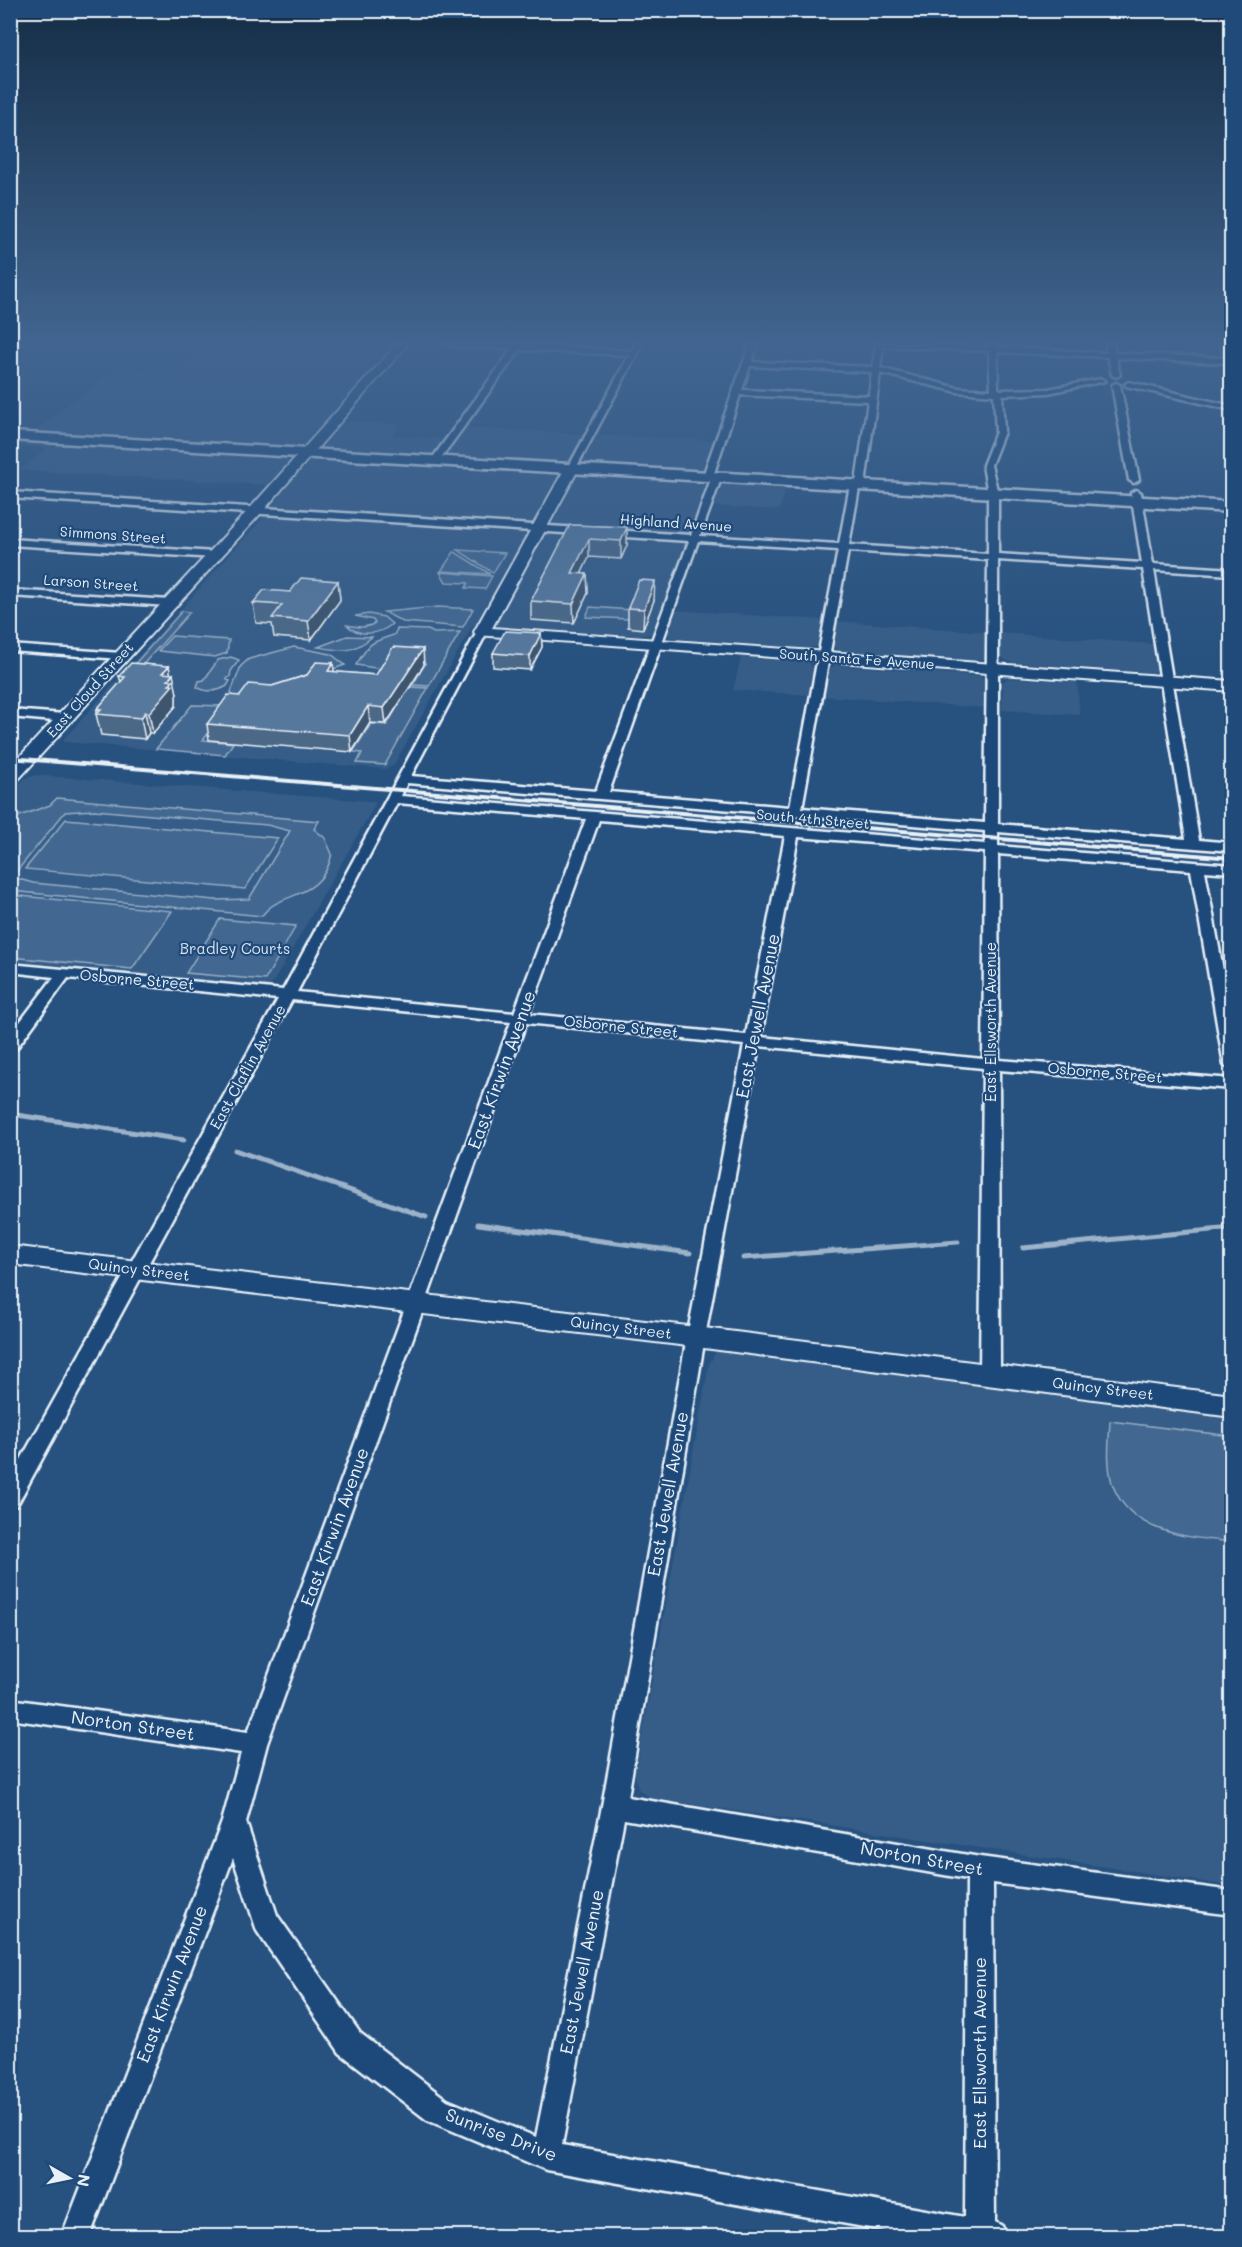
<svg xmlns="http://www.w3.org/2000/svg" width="1242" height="2247" font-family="Mali,sans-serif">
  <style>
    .built { fill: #355d88 }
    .green { fill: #436891; stroke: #96acc4; stroke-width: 1.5; fill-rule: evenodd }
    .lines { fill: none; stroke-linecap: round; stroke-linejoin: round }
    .stream { stroke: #9db3c9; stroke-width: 5 }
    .street-casing { stroke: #e8f1f8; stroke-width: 5 }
    .secondary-casing { stroke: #e8f1f8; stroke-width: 4 }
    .primary-casing { stroke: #e8f1f8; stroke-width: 5 }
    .street { fill: #1f4a7a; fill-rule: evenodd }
    .secondary { fill: #1f4a7a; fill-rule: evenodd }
    .primary { fill: #1f4a7a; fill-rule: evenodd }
    .rail { stroke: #e8f1f8; stroke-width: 4 }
    .wall { fill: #4b6787; stroke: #e8f1f8; stroke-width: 1.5 }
    .shaded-wall { fill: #3d546e; stroke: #e8f1f8; stroke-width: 1.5 }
    .building { fill: #57789d; stroke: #e8f1f8; stroke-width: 1.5 }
    .labels { text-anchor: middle; stroke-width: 4.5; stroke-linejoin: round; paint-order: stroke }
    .far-street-label { font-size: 14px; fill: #e8f1f8; stroke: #1f4a7a }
    .park-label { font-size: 15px; fill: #d8e3ee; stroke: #1f4a7a }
    .street-label { font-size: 15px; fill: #e8f1f8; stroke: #1f4a7a }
    .near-street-label { font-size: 18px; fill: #e8f1f8; stroke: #1f4a7a }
  </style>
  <rect width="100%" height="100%" fill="#27517f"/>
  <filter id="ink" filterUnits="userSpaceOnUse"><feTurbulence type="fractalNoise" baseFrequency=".0167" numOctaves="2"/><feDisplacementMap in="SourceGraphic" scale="12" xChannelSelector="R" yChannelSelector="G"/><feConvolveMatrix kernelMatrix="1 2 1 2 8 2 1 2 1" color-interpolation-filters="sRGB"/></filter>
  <g filter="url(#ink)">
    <g class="built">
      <path d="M208,344H396L305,446L301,447L32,433L113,370L174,372Z"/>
      <path d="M344,421L401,424L393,436L447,439L434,456L319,449Z"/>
      <path d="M466,428L584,434L569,463L566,464L448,458L446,456Z"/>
      <path d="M596,435L717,441L707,471L702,473L583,466L581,465Z"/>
      <path d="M24,441L290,455L294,460L270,485L20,470L47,448L12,446Z"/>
      <path d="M314,457L710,481L652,634L636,636L473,625L394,765L390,767L384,769L64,742V739L271,509L268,505Z"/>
      <path d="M722,482L787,483L779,510L713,506Z"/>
      <path d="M676,610L824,620L819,643L815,647L803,649L671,638L668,635Z"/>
      <path d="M835,621L988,632L987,658L974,661L838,650L831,643Z"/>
      <path d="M1001,633L1154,644L1160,668L1152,673L1009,662L1001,657Z"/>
      <path d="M741,657L810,663L813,670L808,695L733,690Z"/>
      <path d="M835,665L980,676L987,680L986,708L824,696L828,670Z"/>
      <path d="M1008,678L1077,682L1080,715L1002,710L1003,682Z"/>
      <path d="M37,775L370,801L376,803L274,981L270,986H261L11,961V795L25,778Z"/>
      <path d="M716,1352H730L1231,1415V1886L651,1798L638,1789L635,1776L709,1364Z"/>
    </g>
    <g class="green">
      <path d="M458,550L505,553L493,573Z"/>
      <path d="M454,552H455L490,574L441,571Z"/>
      <path d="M440,572L492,576L485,589L466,588L468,583L446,582Z"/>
      <path d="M438,607L473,609L463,627L403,622L384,612Z"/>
      <path d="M590,607L632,610L628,619L586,617Z"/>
      <path d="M182,611L190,612L139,669L132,667Z"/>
      <path d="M369,614L384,617L392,624C380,635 358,637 347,625C357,627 365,629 375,623L373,620L355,616Z"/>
      <path d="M397,629L428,630L434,633L460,632L429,686L413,685L425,664L393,662L388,670L356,665C370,642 369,643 394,635Z"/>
      <path d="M172,636L229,640L227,653L215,657L158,651Z"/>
      <path d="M347,636L372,637C351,654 343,651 318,647Z"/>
      <path d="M294,647L331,654L345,665L290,684L275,685L253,696L232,697L231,692L241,666L249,659Z"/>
      <path d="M231,657L239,660L231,671L230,677L227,678V680L230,681L227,686C217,692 207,693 197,687L199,681L204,680L218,660Z"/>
      <path d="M340,683L428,688L385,765L357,763L362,753L353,752L371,724L387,725L406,692Z"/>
      <path d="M192,705L224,706L227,711L203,740L233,743L225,755L156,749Z"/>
      <path d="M57,798L319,821L314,829L325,838L332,854C321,903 278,890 262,916L11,891V819L50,805ZM94,810L267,825L290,831L249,899L215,900L33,883L12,877L65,812Z"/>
      <path d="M66,819L278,838L245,889L25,869Z"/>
      <path d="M11,895L172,911L132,969L11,957Z"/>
      <path d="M220,919L296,926L265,980L186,973Z"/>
      <path d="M1110,1421L1231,1436V1542C1187,1537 1132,1534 1113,1486C1106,1466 1109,1441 1110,1421Z"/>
    </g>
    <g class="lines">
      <g class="stream">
        <path d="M10,1114L184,1140"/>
        <path d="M235,1150L426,1217"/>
        <path d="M478,1224L690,1253"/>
        <path d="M1023,1248L1232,1228"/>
        <path d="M743,1258L958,1242"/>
      </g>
      <defs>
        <g id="street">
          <path d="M447,344H524L631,351L635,344L642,345L576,468L572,471L568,468L629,355L520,350L438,462L435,463L431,460L512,349L451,346Z"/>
          <path d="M750,344H758L752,362L873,367L876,344L989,347V344H997V347L1107,353L1105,344H1113L1115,353L1225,358L1219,344H1227L1232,356V369L1227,363L1116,358L1120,375L1116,377L1112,375L1108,357L997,352L998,388L1000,390L1048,389L1101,379L1105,381L1048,393L1002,395L1004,432L991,465L998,494V554L1142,563L1131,493L1136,490L1141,493L1153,564L1232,569V575L1154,570L1199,840L1232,843V851L998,832V846L1232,865V873L1205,871L1232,1019V1070L1224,1065L1191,870L998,854L999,1060L1232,1079V1089L999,1070L1000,1374L997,1379L990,1381L983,1379L980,1374L983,1068L759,1046L705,1337L628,1797L980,1857L1232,1891V1915L993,1883L995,2222L1002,2226L1007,2236H914L546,2170L427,2120L340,2053L257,1931L233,1858L90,2236H62L222,1822L241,1753L10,1719V1699L248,1732L511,1022L292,1000L17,1505L10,1507V1479L278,999L68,978L16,1049L10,1051V1035L54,977L10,972V964L283,990L478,630L482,629L487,632L411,776L596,791L689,541L10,498V492L691,535L712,476L708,479L703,476ZM883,346L989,351L991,390L958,388L880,368ZM750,366L872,372L869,396L742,390ZM880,373L958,392L994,395L996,432L983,465L988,494V554L849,545L859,488L865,485ZM740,395L868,401L856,482L850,485L839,544L700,536L722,476L717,473L713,476ZM698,541L838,550L790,807L609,792ZM848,551L988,560L985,823L802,808ZM998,560L1143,569L1186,839L998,824ZM407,783L985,831V844L401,796ZM397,803L586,819L514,1013L297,992ZM599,820L785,836L746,1035L529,1014ZM798,837L985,852L983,1059L761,1037ZM526,1023L744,1045L687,1337L602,1806L536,2137L447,2100L360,2033L277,1915L246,1822L267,1744ZM624,1819L967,1879L965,2217L562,2145Z"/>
          <path d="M1129,382L1232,406V410L1126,386L1125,384Z"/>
          <path d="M1116,383L1120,385L1139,480L1134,483L1129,480L1112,385Z"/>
          <path d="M10,539L215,552L220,555L215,558L10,545Z"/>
          <path d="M10,590L170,600L175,603L170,606L10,596Z"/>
          <path d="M10,645L121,653L127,656L121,659L10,651Z"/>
          <path d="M10,710L65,714L71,718L65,722L10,717Z"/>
        </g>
        <g id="secondary">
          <path d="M10,344H22L10,348Z"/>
          <path d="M397,344H408L262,512L16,782L10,783V767L252,506Z"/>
          <path d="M572,464L579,468L492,628L1232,681V691L476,635L474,632L565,468Z"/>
          <path d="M10,1246L696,1327L1232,1395V1417L696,1347L10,1264Z"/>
        </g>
        <path id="primary" d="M10,432L1232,502V512L10,440Z"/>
      </defs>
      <use href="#street" class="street-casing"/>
      <use href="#secondary" class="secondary-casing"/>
      <use href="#primary" class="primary-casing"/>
      <use href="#street" class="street"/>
      <use href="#secondary" class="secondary"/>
      <use href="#primary" class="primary"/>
      <path class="rail" d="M10,758L1232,858"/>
    </g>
    <g class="wall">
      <path d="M570,525L627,527V545L621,559L589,557L581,574H587L588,593L574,623L531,620V601Z"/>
      <path d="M338,581L340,600L311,640L274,637L272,624L256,623L253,603L290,592Z"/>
      <path d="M654,600L643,629L628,627V608Z"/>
      <path d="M541,633L542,647L530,670L493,667V653Z"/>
      <path d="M424,665L386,724L370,723L352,752L209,740L207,724L240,696L307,675L334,672L376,675Z"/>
      <path d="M169,666L170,674L177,694L176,696V706L153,733H149L145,739L101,735L96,714L97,713V709L121,682L119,676Z"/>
    </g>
    <g class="shaded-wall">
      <path d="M627,527V545L621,559V541Z"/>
      <path d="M589,539V557L573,592L572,573Z"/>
      <path d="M587,574L588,593L574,623L573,604Z"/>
      <path d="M338,581L340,600L311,640L308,621Z"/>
      <path d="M655,581L654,600L643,629L644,609Z"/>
      <path d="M541,633L542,647L530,670V656Z"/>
      <path d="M423,649L424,665L386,724L384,708Z"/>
      <path d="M333,663L335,679L328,671Z"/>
      <path d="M169,666L171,677L173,674L177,694L176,696V706L153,733L149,713L162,673Z"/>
      <path d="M368,706L370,723L352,752L350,735Z"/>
      <path d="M145,712L149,733L145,739L141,718Z"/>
    </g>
    <g class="building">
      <path d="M570,525L627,527L621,541L589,539L572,573L587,574L573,604L531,601Z"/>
      <path d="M301,578L338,581L308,621L272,618L282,605L253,603L264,590L290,592Z"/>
      <path d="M639,580L655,581L644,609L628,608Z"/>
      <path d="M505,631L541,633L530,656L493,653Z"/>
      <path d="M393,647L423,649L384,708L368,706L350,735L207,724L228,695L240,696L249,684L272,686L307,675L316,662L333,663L328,671L376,675Z"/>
      <path d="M131,663L169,666L162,673L173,674L168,680H173L169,685H173L149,713L145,712L141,718L96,714L101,709H97L125,677L119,676Z"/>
    </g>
  </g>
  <linearGradient id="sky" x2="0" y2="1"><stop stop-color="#152d46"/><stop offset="0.52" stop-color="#416590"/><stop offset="1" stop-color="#416590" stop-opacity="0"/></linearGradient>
  <rect width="1242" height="658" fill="url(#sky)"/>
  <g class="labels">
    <g class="far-street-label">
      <text transform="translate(676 523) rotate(4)" y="5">Highland Avenue</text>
      <text transform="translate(113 535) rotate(4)" y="5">Simmons Street</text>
      <text transform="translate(91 583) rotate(4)" y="5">Larson Street</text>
      <text transform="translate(857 659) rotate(4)" y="5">South Santa Fe Avenue</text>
      <text transform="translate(90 690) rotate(-48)" y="5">East Cloud Street</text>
      <text transform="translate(813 819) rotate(5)" y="5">South 4th Street</text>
    </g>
    <g class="park-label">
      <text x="235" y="954">Bradley Courts</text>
    </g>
    <g class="street-label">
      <text transform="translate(137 980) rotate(5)" y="5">Osborne Street</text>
      <text transform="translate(991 1022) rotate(-90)" y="5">East Ellsworth Avenue</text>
      <text transform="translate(621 1027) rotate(6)" y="5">Osborne Street</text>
      <text transform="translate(248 1067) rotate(-61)" y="5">East Claflin Avenue</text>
      <text transform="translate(1105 1073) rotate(5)" y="5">Osborne Street</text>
      <text transform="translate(139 1270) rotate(7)" y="5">Quincy Street</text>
      <text transform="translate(621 1328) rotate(7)" y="5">Quincy Street</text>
      <text transform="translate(1103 1389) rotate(7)" y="5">Quincy Street</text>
    </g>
    <g class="near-street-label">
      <text transform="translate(758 1016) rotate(-79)" y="6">East Jewell Avenue</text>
      <text transform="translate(502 1070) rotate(-70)" y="6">East Kirwin Avenue</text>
      <text transform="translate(668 1494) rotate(-80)" y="6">East Jewell Avenue</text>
      <text transform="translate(335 1527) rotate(-70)" y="6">East Kirwin Avenue</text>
      <text transform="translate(133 1726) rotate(8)" y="6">Norton Street</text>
      <text transform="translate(922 1859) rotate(10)" y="6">Norton Street</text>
      <text transform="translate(582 1972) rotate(-79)" y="6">East Jewell Avenue</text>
      <text transform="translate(172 1984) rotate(-69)" y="6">East Kirwin Avenue</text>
      <text transform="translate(980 2053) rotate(-90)" y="6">East Ellsworth Avenue</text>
      <text transform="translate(501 2135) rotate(21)" y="6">Sunrise Drive</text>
    </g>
  </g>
  <rect width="1242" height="2247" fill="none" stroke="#1f4a7a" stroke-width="36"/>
  <rect x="18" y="18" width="1206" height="2211" fill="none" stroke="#e8f1f8" stroke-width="2" filter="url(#ink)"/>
  <g transform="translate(69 2178) rotate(99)" stroke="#1f4a7a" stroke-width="4.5" paint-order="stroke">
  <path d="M0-4.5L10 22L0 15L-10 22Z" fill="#e8f1f8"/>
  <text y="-9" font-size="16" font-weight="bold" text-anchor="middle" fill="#e8f1f8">N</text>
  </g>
</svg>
